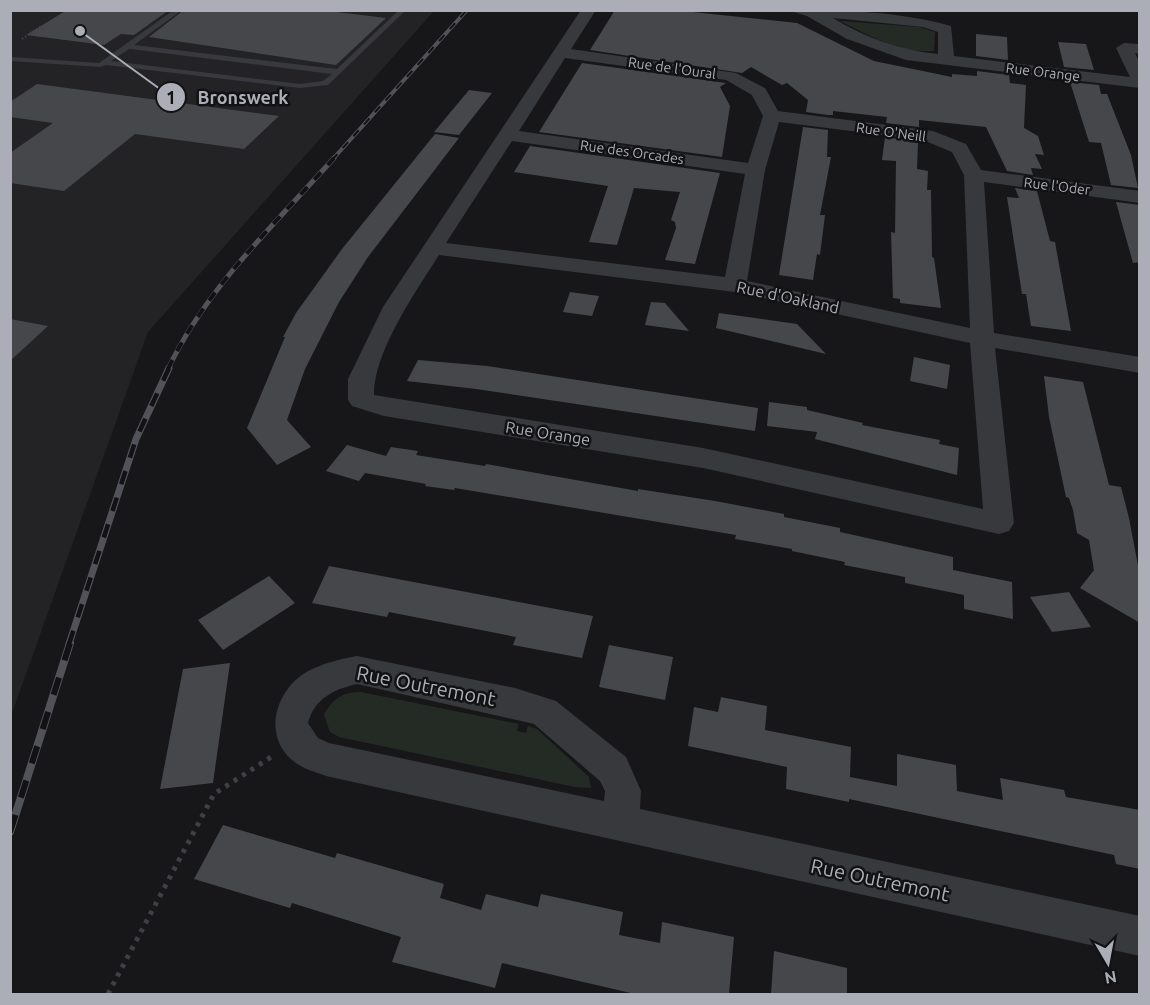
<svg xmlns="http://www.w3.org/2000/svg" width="1150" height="1005" font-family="Ubuntu,sans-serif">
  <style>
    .built { fill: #232326 }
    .green { fill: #242b25 }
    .building { fill: #46474b }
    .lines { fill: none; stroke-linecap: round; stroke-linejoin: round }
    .path-far1 { stroke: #3f4044; stroke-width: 2; stroke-dasharray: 1.5 2; stroke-linecap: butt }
    .path { stroke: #3f4044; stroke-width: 5; stroke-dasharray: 4 6; stroke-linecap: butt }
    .lane { fill: #38393d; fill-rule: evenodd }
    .street { fill: #38393d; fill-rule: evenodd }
    .rail-far3-casing { stroke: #525358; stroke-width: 4 }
    .rail-far2-casing { stroke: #525358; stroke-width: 5 }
    .rail-far1-casing { stroke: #525358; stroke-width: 7 }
    .rail-casing { stroke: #525358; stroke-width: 8 }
    .rail-far3 { stroke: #121214; stroke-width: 2; stroke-dasharray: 8; stroke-linecap: butt }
    .rail-far2 { stroke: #121214; stroke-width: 4; stroke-dasharray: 10; stroke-linecap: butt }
    .rail-far1 { stroke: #121214; stroke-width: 4.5; stroke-dasharray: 14; stroke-linecap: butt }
    .rail { stroke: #121214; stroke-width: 6; stroke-dasharray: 18; stroke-linecap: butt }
    .labels { text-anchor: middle; stroke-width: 5; stroke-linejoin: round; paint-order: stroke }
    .far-street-label { font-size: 14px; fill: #abaeb7; stroke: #121214 }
    .street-label { font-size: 16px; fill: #abaeb7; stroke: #121214 }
    .near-street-label { font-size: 20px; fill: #abaeb7; stroke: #121214 }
    .leader { fill: none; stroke: #abaeb7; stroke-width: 2 }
    .callout-dot { fill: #abaeb7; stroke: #121214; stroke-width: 2 }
    .mark-label { font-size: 18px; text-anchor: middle; font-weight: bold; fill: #111 }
    .callout-label { font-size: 18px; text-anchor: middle; font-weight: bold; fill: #abaeb7; stroke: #121214; stroke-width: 5; stroke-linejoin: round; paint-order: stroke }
  </style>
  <rect width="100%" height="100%" fill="#171719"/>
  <path class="built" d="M11,11H434L148,332L11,716Z"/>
  <g class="green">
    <path d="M840,21L919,27L935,32L934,51C902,54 868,35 840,21Z"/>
    <path d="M361,692L519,724L517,731L526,733L528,726L537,729L589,777L591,788L575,787L339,737L330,732L324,715C332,699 343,692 361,692Z"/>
  </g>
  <g class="building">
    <path d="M67,10H169L134,35L121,34L104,45L26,35Z"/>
    <path d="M184,10H320L386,18L336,65L149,37Z"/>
    <path d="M615,10H674L797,23L874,61L952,77V74L977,76V71L1009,75L1010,83L1026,85L1024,128L1038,136L1044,155L1035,154L1042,169L1031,168L1033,175L1007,171L986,127L919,120V127L886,123L887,117L833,111V115H828L806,112L808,100L787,83L782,85L751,67L742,73L590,50Z"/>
    <path d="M976,34L1007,37L1008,60L976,56Z"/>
    <path d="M1058,42L1086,44L1094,70L1064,67Z"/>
    <path d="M582,63L726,83L720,87L730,106L722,157L539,132Z"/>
    <path d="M1070,82L1099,85L1101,94H1107L1131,155L1138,188L1111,185L1101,143L1089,142Z"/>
    <path d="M37,84L279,116L244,149L135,134L64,191L10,183V153L53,123L10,117V102Z"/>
    <path d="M469,90L492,93L459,135L434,132Z"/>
    <path d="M803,127L828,130L827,157H831L820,215H825L820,255L817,254L813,280L779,275Z"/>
    <path d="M435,134L459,138L368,257L339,302L305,369L287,420L311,447L277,465L247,428L285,337H283L296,313L342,249Z"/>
    <path d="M885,137L918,142L917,169L928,171L927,190H931L932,257L934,258L941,308L900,303V299L893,298L891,232L895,233L896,161L882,160Z"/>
    <path d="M530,146L720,173L695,264L665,260L676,228L675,222L671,220L680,192L634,188L617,245L589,242L608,186L514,172Z"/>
    <path d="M1015,188L1037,191L1050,241L1055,242L1071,331L1031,326L1026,294H1022L1007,197L1019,198Z"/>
    <path d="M1116,202L1140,205V262L1133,263Z"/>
    <path d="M570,292L599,296L592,316L563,312Z"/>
    <path d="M651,302L665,303L689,331L645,325Z"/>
    <path d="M719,313L797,324L826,354L716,328Z"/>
    <path d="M10,319L48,326L10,361Z"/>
    <path d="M914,357L950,365L947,389L910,381Z"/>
    <path d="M418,360L487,366L758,408L755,431L476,389L407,381Z"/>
    <path d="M1044,376L1083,382L1109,485L1121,487L1129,518L1140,576V623L1080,588L1094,570L1089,540L1077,533L1073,510L1069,498L1066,497L1049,417Z"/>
    <path d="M769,402L807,407V410L863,423L862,425L940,440L939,444L959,448L957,475L815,439L817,432L767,426Z"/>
    <path d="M347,445L386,456L391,447L418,451L416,455L485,466L486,464L638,491V489L715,501L784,514V517L840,528V532L953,557V570L1012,582L1013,619L964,609V595L905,583V577L844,565L845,562L792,551V549L735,539L736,535L455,488L454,490L425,486L426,484L365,473L359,481L326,471Z"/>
    <path d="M329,566L593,616L582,658L513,645L516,637L389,612L387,617L312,603Z"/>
    <path d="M269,576L295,603L223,650L198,620Z"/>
    <path d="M1069,592L1091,627L1052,632L1030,597Z"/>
    <path d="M609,645L673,657L665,700L599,687Z"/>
    <path d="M230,663L213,783L160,789L183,669Z"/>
    <path d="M721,697L767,706L765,730L851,747L850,777L897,786V754L956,765L957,791L1003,800L1000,778L1064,790L1066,797L1140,810V869L1116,864L1114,855L849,799V802L786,789L787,767L688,746L694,707L718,712Z"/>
    <path d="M223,825L335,858L337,853L444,884L440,898L481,910L486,894L538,907L541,894L623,912L619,935L660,943L662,922L734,937L729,994H635L502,963L495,988L392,962L401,937L292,903L290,908L194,879Z"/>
    <path d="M774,951L847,968V994H771Z"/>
  </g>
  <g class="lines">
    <g class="path-far1">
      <path d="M22,39L41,26"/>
      <path d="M10,99H14"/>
    </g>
    <path class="path" d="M108,994L214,794L271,757"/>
    <path class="lane" d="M174,10H182L134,45L337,69L399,10H406L328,85L300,88L106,65L101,67L10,61V57L99,63ZM129,49H130L332,74L323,81L300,84L111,61Z"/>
    <g class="street">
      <path d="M581,10H596L571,49L736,73L765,88L778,111L933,131L966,144L981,170L1140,191V203L984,182L994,333L1140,357V373L995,348L1014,523L1009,531L999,534L703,468L384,416L352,406L348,400V379L383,307ZM565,58L726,80L752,95L763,116L748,163L519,131ZM779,122L923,140L952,152L964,175L970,328L747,281L765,170ZM512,141L745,174L725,277L446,243ZM439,255L735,292L970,343L983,509L703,448L374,395C373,353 416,291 439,255Z"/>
      <path d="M787,10C842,10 898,11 951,26L954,56L1130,77L1116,48L1124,43L1140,44V54L1135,53L1140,63V88L906,60L847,39L807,16ZM833,18L923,27L938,32V54C900,50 866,38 833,18Z"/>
      <path d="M357,656L515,688L556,701L626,757L641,791L640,809L1140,916V956L326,776C315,772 301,768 292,760C262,734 276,689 308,671C324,663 340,659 357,656ZM357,684L534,724L600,781L605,791L604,801L329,743L318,738L308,723C314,699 334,689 357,684Z"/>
    </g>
    <defs>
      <path id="rail-far3" d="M332,160L467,10"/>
      <path id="rail-far2" d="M168,369C206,288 275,224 334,158"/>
      <path id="rail-far1" d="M69,644L136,439L169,368"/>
      <path id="rail" d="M10,832L70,643"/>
    </defs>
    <use href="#rail-far3" class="rail-far3-casing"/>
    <use href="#rail-far2" class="rail-far2-casing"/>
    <use href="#rail-far1" class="rail-far1-casing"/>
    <use href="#rail" class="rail-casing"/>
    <use href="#rail-far3" class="rail-far3"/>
    <use href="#rail-far2" class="rail-far2"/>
    <use href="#rail-far1" class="rail-far1"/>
    <use href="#rail" class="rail"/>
  </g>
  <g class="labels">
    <g class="far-street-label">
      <text transform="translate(672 68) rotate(8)" y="5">Rue de l'Oural</text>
      <text transform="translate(1043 72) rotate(7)" y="5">Rue Orange</text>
      <text transform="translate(891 132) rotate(8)" y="5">Rue O'Neill</text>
      <text transform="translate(632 152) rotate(8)" y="5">Rue des Orcades</text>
      <text transform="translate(1057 186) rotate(7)" y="5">Rue l'Oder</text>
    </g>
    <g class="street-label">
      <text transform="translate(788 297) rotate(12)" y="6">Rue d'Oakland</text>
      <text transform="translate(548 433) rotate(9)" y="6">Rue Orange</text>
    </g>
    <g class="near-street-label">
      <text transform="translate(426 686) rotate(11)" y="7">Rue Outremont</text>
      <text transform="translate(880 880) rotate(12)" y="7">Rue Outremont</text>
    </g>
  </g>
  <path class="leader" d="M80 31L171 97"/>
  <g class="callout-dot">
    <circle cx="80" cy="31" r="6"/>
    <circle cx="171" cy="97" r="15"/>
  </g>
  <g class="mark-label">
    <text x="171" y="104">1</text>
  </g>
  <g class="callout-label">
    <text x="243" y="104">Bronswerk</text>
  </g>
  <rect width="1150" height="1005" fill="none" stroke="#abaeb7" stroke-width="24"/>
  <g transform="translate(1108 963) rotate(170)" stroke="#121214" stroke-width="4.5" paint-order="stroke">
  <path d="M0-4.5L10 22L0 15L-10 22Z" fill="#abaeb7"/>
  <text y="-9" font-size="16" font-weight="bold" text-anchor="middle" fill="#abaeb7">N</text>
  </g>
</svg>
